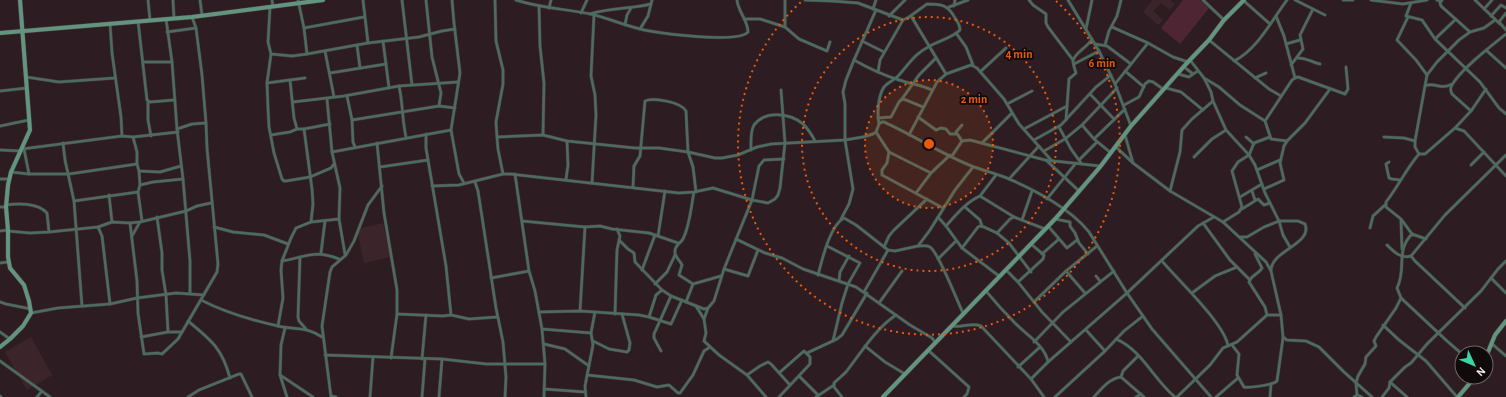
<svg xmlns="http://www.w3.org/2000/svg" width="1506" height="397" font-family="'Alegreya Sans',sans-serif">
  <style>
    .built { fill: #3b252b }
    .green { fill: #4e2633 }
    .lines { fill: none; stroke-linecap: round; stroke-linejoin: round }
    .street-casing { stroke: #4a3a3f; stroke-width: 3.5 }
    .secondary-casing { stroke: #4a3a3f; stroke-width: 5 }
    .street { stroke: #4c6c5f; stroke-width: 2.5 }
    .secondary { stroke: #619580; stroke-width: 4 }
    .ring { fill: none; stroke: #e8590c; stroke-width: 2; stroke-dasharray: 2 4 }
    .centre { fill: #e8590c; stroke: #110a0b; stroke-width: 2 }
    .ring-label { font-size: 12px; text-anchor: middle; font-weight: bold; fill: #e8590c; stroke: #110a0b; stroke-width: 3.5; stroke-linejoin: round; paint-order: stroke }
  </style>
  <rect width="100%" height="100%" fill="#2d1d22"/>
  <g class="built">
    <path d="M1153,0H1170L1175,4L1170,10L1161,3L1153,11L1163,20L1158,25L1143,12Z"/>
    <path d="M383,223L390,257L364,263L357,229Z"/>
    <path d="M31,337L52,375L27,390L5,352Z"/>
  </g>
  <path class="green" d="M1183,0H1200L1209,8L1180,44L1161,28Z"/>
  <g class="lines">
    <defs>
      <g id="street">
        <path d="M148,0L150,20"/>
        <path d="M173,0L174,18"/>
        <path d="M200,0L202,15"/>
        <path d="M272,0L273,7"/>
        <path d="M298,0L304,28L307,54"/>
        <path d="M363,0L368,43"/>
        <path d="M402,0L412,85"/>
        <path d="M426,0L432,57L441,93L439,106"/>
        <path d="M452,0L454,23L460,73L451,130L459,174L464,183"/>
        <path d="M495,0L496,41L503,70V84L496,122L497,137L498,149L503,174"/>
        <path d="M516,0C540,8 566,9 591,14C607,18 624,25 640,29C657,33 738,44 748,32C748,20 738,12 737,0"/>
        <path d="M785,0V27"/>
        <path d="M805,0L832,1L858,3L903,20L909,17L927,4C942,4 948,5 955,18C958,22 960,25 960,30C954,37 938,41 930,46C914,54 910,63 899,75C895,80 888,82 884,87C878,96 877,113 879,124"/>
        <path d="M1029,0L1033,5L1046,14V23L1048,27L1073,60"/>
        <path d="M1068,0L1099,51L1115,84L1131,126"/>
        <path d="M1203,0L1224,20"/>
        <path d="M1295,0L1325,15"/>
        <path d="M1343,0H1353"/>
        <path d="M1371,0L1403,4L1427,0"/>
        <path d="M1437,0L1441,1"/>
        <path d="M1442,0L1440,3L1441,6L1470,32"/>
        <path d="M1475,0L1500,24"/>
        <path d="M1244,1L1270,24"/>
        <path d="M1411,3L1406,16L1422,20L1435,39L1480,82L1499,108L1506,114"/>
        <path d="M539,6L540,46L544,83L543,135"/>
        <path d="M954,6L955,0"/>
        <path d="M270,7L268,42L271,54L267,83L268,108L269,127L274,153L282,179L284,181H286L310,177L331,168L334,164"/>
        <path d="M949,7L968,0"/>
        <path d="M549,8L551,0"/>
        <path d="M873,9L876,0"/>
        <path d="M1484,9L1492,0"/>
        <path d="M581,13L587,0"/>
        <path d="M1506,13L1499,22L1506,30"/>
        <path d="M590,14C609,8 631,9 651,4"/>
        <path d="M889,16L905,0"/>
        <path d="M911,16L946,74"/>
        <path d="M1276,16L1284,36L1295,78"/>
        <path d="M1491,16L1501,5L1506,8"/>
        <path d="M1408,17L1397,40L1416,60L1427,75"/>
        <path d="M166,19L172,62L177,129L183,179L190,261V293"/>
        <path d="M744,19H760L785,27L799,39L827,51L830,42"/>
        <path d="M138,21L147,100L150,102L174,100"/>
        <path d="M110,23L112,53L121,117L122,136"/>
        <path d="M625,25L627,15L631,8"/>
        <path d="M1112,27L1148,43L1173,57L1188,62"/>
        <path d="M304,28L364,17"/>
        <path d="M640,29L648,16L652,0"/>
        <path d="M1086,29L1092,0"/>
        <path d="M167,32L196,28"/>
        <path d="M956,33L966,47L973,65"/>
        <path d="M1435,39L1456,19"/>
        <path d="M1209,40L1269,89L1281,96"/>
        <path d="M383,41L389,88"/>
        <path d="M862,41L884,52"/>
        <path d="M1095,44L1107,46L1131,64"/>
        <path d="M1286,44L1300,40"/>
        <path d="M357,45L360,68"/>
        <path d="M1105,45L1109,31L1117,16L1121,0"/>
        <path d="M325,51L334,97"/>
        <path d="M1487,51L1506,68"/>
        <path d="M271,54L292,56L307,54L368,43L419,37L442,31L455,29"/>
        <path d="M1298,58C1306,58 1312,62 1320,64"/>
        <path d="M854,60C868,68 883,75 899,80C911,84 921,85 932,90"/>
        <path d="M1190,60L1204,78L1219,87L1240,105L1265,121"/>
        <path d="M1234,61C1257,50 1272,20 1287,0"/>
        <path d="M143,62H172"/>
        <path d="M1074,64L1099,51"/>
        <path d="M1291,65L1303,49L1300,35L1313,9"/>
        <path d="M1184,67L1193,74L1198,71"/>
        <path d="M1125,71L1144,87"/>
        <path d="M878,72L880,60L903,20"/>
        <path d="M980,72L1006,48"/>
        <path d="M330,73L386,64"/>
        <path d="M1178,74L1189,77L1193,74"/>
        <path d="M26,77L59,82L115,78"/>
        <path d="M1204,78L1211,92L1213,101L1226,130L1249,155L1255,165L1265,193L1279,221L1283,235L1290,247"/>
        <path d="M1255,78L1266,73"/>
        <path d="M290,80L294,118L297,129"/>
        <path d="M267,83L305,78"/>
        <path d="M1115,84L1148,43"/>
        <path d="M399,86C403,103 402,120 406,137"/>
        <path d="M1425,86C1435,81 1439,91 1452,84"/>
        <path d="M1166,88L1181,92L1203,110"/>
        <path d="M0,91L27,88"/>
        <path d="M1090,94L1114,119"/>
        <path d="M347,96L352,120L353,142L355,147"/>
        <path d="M327,99L332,152L340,188L339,219L345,254"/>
        <path d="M902,99L919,75L936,58"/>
        <path d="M148,101V120L151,136"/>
        <path d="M293,102L344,96L399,86L458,82"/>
        <path d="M1007,104L1032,91"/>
        <path d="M1124,105L1139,97L1145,84L1149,81L1153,82L1163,89"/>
        <path d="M1471,111L1452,94C1450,90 1450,88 1452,85C1461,69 1491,46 1506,34"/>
        <path d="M918,117L936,130L941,128L946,129L950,134H956"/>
        <path d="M878,118L891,117L899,102L902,99L906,100L923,107"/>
        <path d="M352,120L439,106L455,108"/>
        <path d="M1066,120L1069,79L1076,73C1075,70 1073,64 1073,61C1074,53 1088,47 1092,39"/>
        <path d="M962,125L956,132L962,141"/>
        <path d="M1082,125L1094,139L1111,153"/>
        <path d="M0,126L29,120"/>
        <path d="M1059,127L1071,149L1081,163"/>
        <path d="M1455,128L1471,111L1486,89"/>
        <path d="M177,129L192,124L206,123"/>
        <path d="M304,129L330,124"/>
        <path d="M1024,129L1067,106"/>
        <path d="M876,132L889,152L931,173"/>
        <path d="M426,134V148L446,266L451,315L469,319L497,317"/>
        <path d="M271,135L290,132L297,129H304L312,189L313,204L311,222L296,228L291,238L282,261L281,270L283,298L278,326"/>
        <path d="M909,135L937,82L946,74L971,65L977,68L1004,99L1019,124L1052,161"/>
        <path d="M1125,135L1133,163"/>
        <path d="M133,137L137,152V164L139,171L140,185L138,192L142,221"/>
        <path d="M497,137L543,135L567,141L635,148H659L688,152L715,158H722L738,155L757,147L771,144L845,140L863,137L873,134L876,132L879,124L882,122H884C915,136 943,155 974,167C985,171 998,174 1009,179C1035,190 1071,209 1089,232L1127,293L1152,329L1211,397"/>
        <path d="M1246,137L1254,144"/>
        <path d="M1384,137L1404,138L1415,141"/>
        <path d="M1094,139L1125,109"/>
        <path d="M1034,140L1061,125L1096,87L1111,75"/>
        <path d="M1287,141L1271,139L1265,121L1292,80L1295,78L1298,77L1345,94L1348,89L1346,67"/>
        <path d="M63,143L65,160L74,201L82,306"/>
        <path d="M377,143L384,213L397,290V314L391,358"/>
        <path d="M982,143L1012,113"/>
        <path d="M1116,147L1133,163L1170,191L1223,222L1266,262L1271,271L1281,315L1283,337L1287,340L1306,341L1319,347L1344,372L1372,397"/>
        <path d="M22,149L122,136L133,137L178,132"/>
        <path d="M24,149L29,174"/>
        <path d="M0,150L21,151"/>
        <path d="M751,150C751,142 750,132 754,125C765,110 790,113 803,124C808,129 812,135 815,141"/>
        <path d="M1044,151L1065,139L1082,125L1117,88"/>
        <path d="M332,152L451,130"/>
        <path d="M889,152L887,163L882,170V175L943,208"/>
        <path d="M1419,154L1415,147V141L1427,75L1437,62L1459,40L1470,32L1484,28L1495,20"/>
        <path d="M952,156L962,141L970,140L1045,160L1100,166"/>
        <path d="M1194,157L1212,139L1226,130"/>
        <path d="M1046,160L1079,191"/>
        <path d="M1079,160L1097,142"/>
        <path d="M1389,162L1386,164L1389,178L1392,179L1400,180"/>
        <path d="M1471,165L1484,152"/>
        <path d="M380,167L428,160"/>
        <path d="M1257,170L1280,160"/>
        <path d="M139,171L160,172L181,166"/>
        <path d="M11,172L29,174H69L137,164"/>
        <path d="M515,174L529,271L535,291L542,329L545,364L544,397"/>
        <path d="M0,179H9"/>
        <path d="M566,179L568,165L567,141"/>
        <path d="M1009,179L1039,146"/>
        <path d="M475,182L478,191L496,308L503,342L506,377L505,397"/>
        <path d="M592,183L596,115L595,95L591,76L594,15"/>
        <path d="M140,185L153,182L183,179"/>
        <path d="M432,186L459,185L503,174H510L679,193L694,192L713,188L752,200L768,203L775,199L778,195L780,188L785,143L781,90"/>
        <path d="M633,187L634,166L640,156L645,101C653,97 681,102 686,111L688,152L693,167L696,192"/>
        <path d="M1264,189L1284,180L1280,163L1284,146L1287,141L1305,123L1330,89"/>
        <path d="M1170,191L1180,152L1182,130L1192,119L1213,101"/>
        <path d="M1252,191L1255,200"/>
        <path d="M916,193L931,173L950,155"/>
        <path d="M109,195L112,222"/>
        <path d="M980,196L996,175"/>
        <path d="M1240,197L1262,184"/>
        <path d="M1047,199L1076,163"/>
        <path d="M74,201L138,192"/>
        <path d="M6,205C19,203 38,203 47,213L49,232"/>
        <path d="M0,207H6"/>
        <path d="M965,207L980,220L982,226"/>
        <path d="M1242,209L1258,199L1264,205L1270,203"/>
        <path d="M157,217L162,253V270L166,295L168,332"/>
        <path d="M938,217L946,226L962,248L999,276"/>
        <path d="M841,219L849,204L853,189L845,140V104L843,92L846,80L854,60L876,10"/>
        <path d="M1055,219L1070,222V226L1075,233L1079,243L1088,254"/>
        <path d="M1022,220L1032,191"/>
        <path d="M1401,220L1402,249"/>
        <path d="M522,221L585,227L600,226L612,229L649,233L678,243"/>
        <path d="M311,222L339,219"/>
        <path d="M1223,222L1239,212L1242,207L1232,171L1238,162L1249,155L1254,143L1270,137"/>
        <path d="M130,223L137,281L138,313L144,354L158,353L162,354L178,339L217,272L218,264L207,148L206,123L202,75L196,28L192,17"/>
        <path d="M1203,223L1230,260L1250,280"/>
        <path d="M946,226C955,216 966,202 980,196L1014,217L1045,229"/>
        <path d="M1048,226L1067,248L1077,240"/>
        <path d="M98,227L102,236L110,304"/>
        <path d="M214,227L233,232L264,235L288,244"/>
        <path d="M1370,228L1373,216L1385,205"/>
        <path d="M0,231L8,230"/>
        <path d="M8,231L30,233L49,232L98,227L112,222L130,223L140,222L186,211L197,206L211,203"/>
        <path d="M997,233L1010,219L1014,217"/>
        <path d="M1412,234L1401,219L1386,207V202C1398,187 1406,169 1419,154H1425L1455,128L1464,131L1506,176"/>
        <path d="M132,236L140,222"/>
        <path d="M658,236L665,191"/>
        <path d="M1240,237H1247L1264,227L1279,221H1298L1305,224C1313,244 1272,250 1271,270"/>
        <path d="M736,239L765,253L782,258L803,269L856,287L910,325L932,338L935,342"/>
        <path d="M619,240L628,249L634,253L635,262L662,290L671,296L704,309L708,308L714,301L724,269L752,200L759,166L764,160L784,159"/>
        <path d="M1387,245C1394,252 1401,259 1411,256"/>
        <path d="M827,246L860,263L848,284L842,303L833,341"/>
        <path d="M918,246C922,246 927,245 930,247C939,253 957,301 963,313"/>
        <path d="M884,247L889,236L894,230L927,199"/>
        <path d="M962,248L978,227L980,226L984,227L997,233L1009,243L1031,272"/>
        <path d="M321,253L325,221"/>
        <path d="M1042,254L1059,239"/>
        <path d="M300,257L298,317L299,321L306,329"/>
        <path d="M938,259L956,241"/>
        <path d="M282,261C306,257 315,249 339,259"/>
        <path d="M1162,261C1177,279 1225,324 1228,346"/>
        <path d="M0,263L8,262"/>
        <path d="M724,269L748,276L758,250"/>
        <path d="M642,270L655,235"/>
        <path d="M1006,270L1018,282L1042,312L1071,342"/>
        <path d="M1066,271L1085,293"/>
        <path d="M818,275C822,260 830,225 844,218L856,225L888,250L895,251L918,246L930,230L955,190L973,167"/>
        <path d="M1096,276L1100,281"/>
        <path d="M491,278L529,271"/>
        <path d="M1491,278L1506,293"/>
        <path d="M839,281L840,272L849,256"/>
        <path d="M1018,282L1043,259L1044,255L1031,244"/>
        <path d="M655,284L667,272L675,255"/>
        <path d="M693,284L721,276"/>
        <path d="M986,291C995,302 1004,312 1014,322C1025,334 1045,345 1048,362"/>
        <path d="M864,292L888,250"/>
        <path d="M1192,293L1215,276L1237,267"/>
        <path d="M1401,298L1447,341L1462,354"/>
        <path d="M201,300C226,313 251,320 278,326C295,330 306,326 322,337"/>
        <path d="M0,302L6,304L31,309"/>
        <path d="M686,302L693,284L679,275L682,265C680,260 674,257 675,251C675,245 680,244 683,239C690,225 691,207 694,192"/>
        <path d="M1034,302L1066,271L1097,246"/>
        <path d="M879,303L902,271"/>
        <path d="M696,306L704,319"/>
        <path d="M708,308L704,319L706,333L704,341L719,355L747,375L766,397"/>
        <path d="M1465,308L1415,261L1411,256L1445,215L1506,155"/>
        <path d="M580,311L585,227"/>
        <path d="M539,312L580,311L639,315L649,317L671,324L682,300"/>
        <path d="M31,313L58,308L110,304L137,298L176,293L204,295"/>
        <path d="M397,314L443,316L451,315"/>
        <path d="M615,314L617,250L620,236L617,229"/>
        <path d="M1267,315H1281"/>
        <path d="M649,317L656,295L662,290"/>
        <path d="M188,321C211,340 222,348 230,378"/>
        <path d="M1383,325L1399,340L1426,361L1457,397"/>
        <path d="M951,326C961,328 972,322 981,326L1031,379L1044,397"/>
        <path d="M285,328L281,345L280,375L287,397"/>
        <path d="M542,329L591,333"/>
        <path d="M1086,330L1105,351"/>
        <path d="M0,332L10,339"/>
        <path d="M141,337L168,332H181"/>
        <path d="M1116,339C1142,350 1154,380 1175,397"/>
        <path d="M593,341L609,349L627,352L629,350L630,343L622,314"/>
        <path d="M1034,342L1063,312L1114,271"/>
        <path d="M1491,343L1506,356"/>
        <path d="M544,344L565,349L589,366"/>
        <path d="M1232,345L1239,354L1237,375L1244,387C1250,388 1273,385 1277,381L1283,338"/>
        <path d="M865,346L885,362L905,374"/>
        <path d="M928,350L969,387L967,394L964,397"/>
        <path d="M661,351L654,338V334L671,296"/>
        <path d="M807,353L837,339L842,335L867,293"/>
        <path d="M325,355L442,359L486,364H545"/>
        <path d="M422,359L426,315"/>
        <path d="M0,361L50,397"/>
        <path d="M1018,367L1040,347"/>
        <path d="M280,375L313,397"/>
        <path d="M587,375L634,380L657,387L669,385L678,393H680L693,375L704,351L710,347"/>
        <path d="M747,375L760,366L768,362L771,364L790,385"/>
        <path d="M799,376L818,395"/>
        <path d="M1121,377L1123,371L1138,356"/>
        <path d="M1031,379L1048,362L1127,293L1198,226L1214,217"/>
        <path d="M1390,382L1407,397"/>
        <path d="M544,389L585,392"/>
        <path d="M1357,395L1356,383L1358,376L1365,364L1366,357L1376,346L1374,341L1376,337L1396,308L1401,298L1397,288C1407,269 1395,251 1412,234L1426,239"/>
        <path d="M0,396L1,397"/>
        <path d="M331,396L336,397"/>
        <path d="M37,397L42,391"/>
        <path d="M188,397L199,390L239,374H241L252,397"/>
        <path d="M331,397L322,326L330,272L332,267L346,255L354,241L368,205L382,186"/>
        <path d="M370,397L373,357"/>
        <path d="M422,397L425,359"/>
        <path d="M439,397L442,359"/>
        <path d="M586,397L585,386L593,345L591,333L595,312"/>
        <path d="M779,397L810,364V357L804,351L779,373"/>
        <path d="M816,397L834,385"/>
        <path d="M842,397L834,387V383C838,379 842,376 846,372C861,353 875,329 896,315"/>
        <path d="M1055,397L1105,351L1124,331L1143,316"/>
        <path d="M1094,397C1101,389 1110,378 1121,377L1144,397"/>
        <path d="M1136,397L1141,394"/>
        <path d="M1177,397L1210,365L1223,348L1237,342L1267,315L1265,307L1249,282C1251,275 1259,274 1262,268L1255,254"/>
        <path d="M1216,397L1238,378"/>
        <path d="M1270,397L1271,384"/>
        <path d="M1354,397L1357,395L1362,397"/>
        <path d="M1382,397L1389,388L1390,382L1405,367L1411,363L1427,344L1481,291L1498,269L1506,261"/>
      </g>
      <g id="secondary">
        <path d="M0,33L192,17L323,0"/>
        <path d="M0,347L10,339L23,326L31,313L29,301L24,285L10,268L8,257V230L6,207L8,185L11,172L30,130L20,0"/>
        <path d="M1486,357L1495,335L1506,321"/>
        <path d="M883,397L1056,218L1100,167L1131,126L1186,64L1209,40L1224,20L1244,0"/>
        <path d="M1458,397L1475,377"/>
      </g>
    </defs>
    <use href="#street" class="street-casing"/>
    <use href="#secondary" class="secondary-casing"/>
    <use href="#street" class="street"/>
    <use href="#secondary" class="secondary"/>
  </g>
  <circle cx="929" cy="144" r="64" fill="#e8590c" fill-opacity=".12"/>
  <g class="ring">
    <circle cx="929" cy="144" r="64"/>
    <circle cx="929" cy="144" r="127"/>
    <path d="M1056 1A191 191 0 1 1 802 1"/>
  </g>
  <circle cx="929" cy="144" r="6" class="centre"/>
  <g class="ring-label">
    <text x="1019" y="58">4 min</text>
    <text x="1102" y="67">6 min</text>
    <text x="974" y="103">2 min</text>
  </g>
  <g transform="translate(1474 365) rotate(134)"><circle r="19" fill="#110a0b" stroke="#6e6567"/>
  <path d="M0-3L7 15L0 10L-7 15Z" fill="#3bd4a4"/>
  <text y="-6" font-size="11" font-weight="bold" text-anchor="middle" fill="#faeef1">N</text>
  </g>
</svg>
